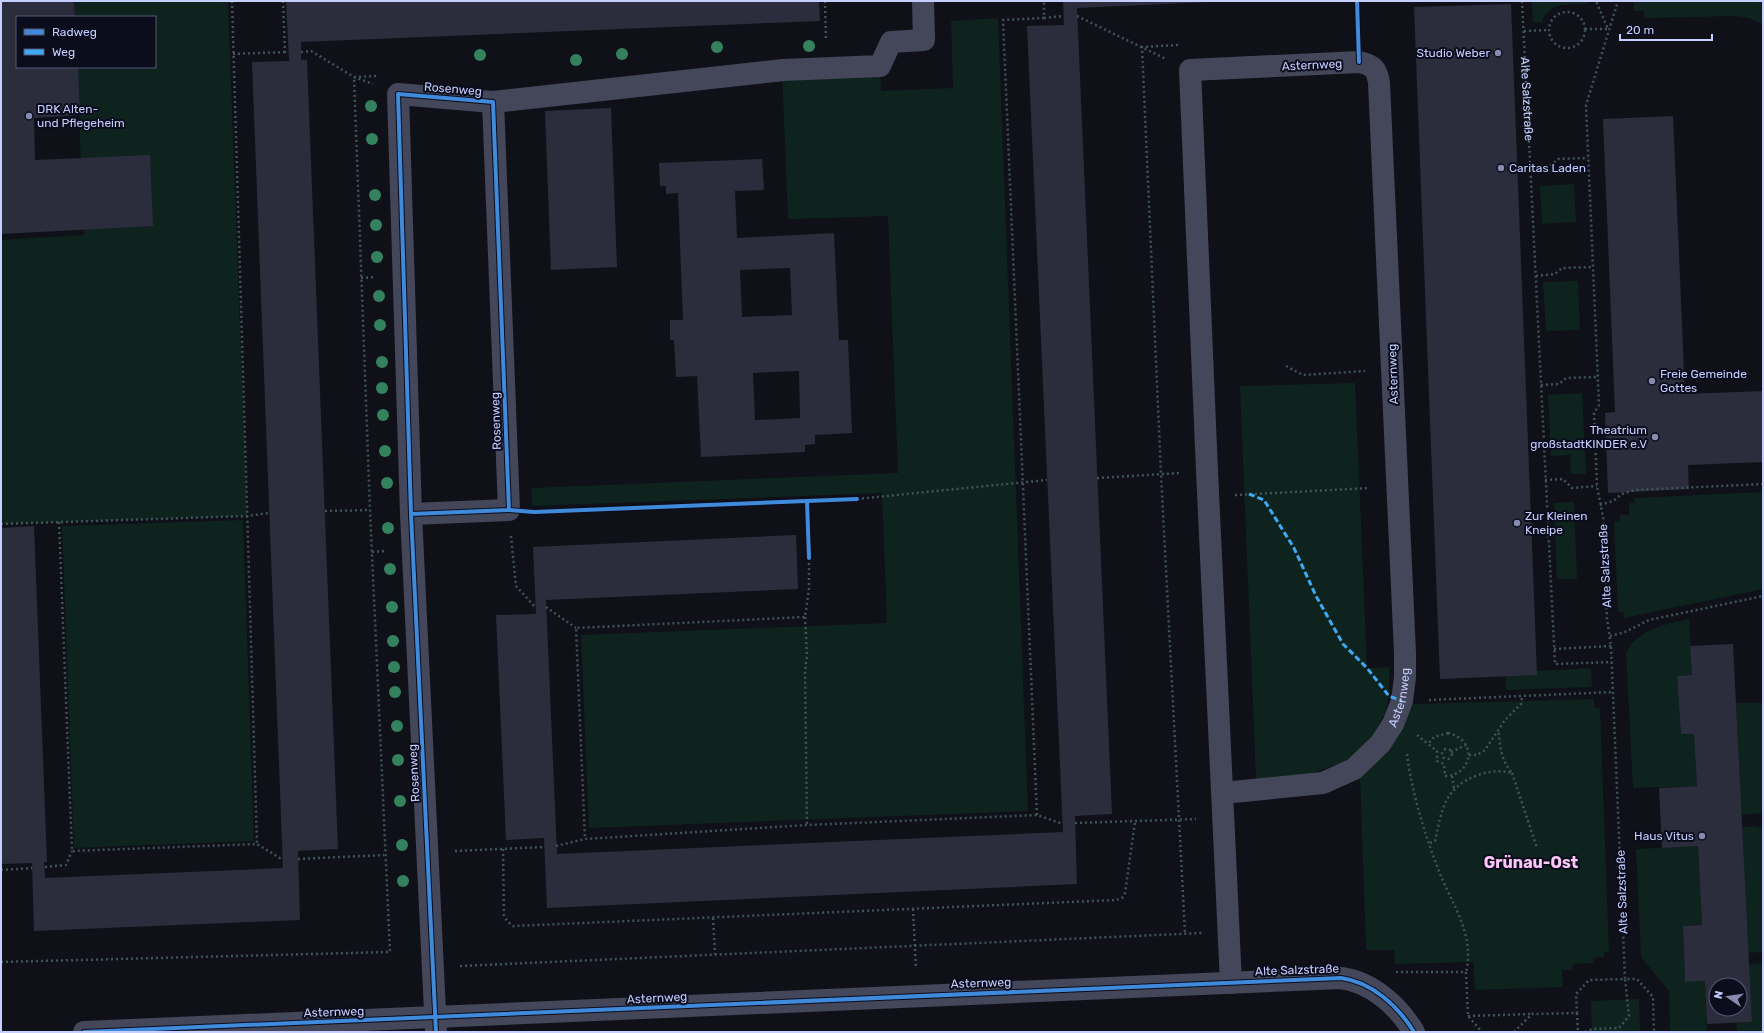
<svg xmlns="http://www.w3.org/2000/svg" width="1764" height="1033" font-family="Rubik,sans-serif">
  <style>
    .green { fill: #0e231d }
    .building { fill: #2b2d3c; fill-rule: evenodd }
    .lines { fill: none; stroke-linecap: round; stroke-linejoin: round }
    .path { stroke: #415459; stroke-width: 2.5; stroke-dasharray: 2 3; stroke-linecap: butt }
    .minor { stroke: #434759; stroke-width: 22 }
    .quiet { stroke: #3fa9f5; stroke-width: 3; stroke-dasharray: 6 3; stroke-linecap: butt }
    .cycleway-casing { stroke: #0b0c1c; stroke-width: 6 }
    .cycleway { stroke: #408adc; stroke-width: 4 }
    .tree { fill: #33825d }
    .poi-dot { fill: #858cae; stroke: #0b0c1c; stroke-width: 1.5 }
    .labels { text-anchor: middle; stroke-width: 4; stroke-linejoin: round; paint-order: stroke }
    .poi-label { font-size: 12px; fill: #c5ceff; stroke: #0b0c1c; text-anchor: start }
    .street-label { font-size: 12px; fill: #c5ceff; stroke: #0b0c1c }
    .district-label { font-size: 16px; font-weight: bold; fill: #ffc7f9; stroke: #0b0c1c }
  </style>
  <rect width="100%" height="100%" fill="#0f1018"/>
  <g class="green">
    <path d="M75,1H228L247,516L1,524V240L84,235L77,67H155V17H75Z"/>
    <path d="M1532,1H1587V4C1570,5 1548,1 1542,22H1533Z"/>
    <path d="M1634,1H1763V24L1748,18L1735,16L1644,18V11H1634Z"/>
    <path d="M998,18L1028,811L589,828L581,635L887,623L882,493L532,506L531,488L898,473L888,216L788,219L782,70L880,66L881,91L953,88L951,21Z"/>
    <path d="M1574,184L1576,222L1542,224L1540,186Z"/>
    <path d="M1578,281L1580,330L1546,331L1543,282Z"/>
    <path d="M1355,383L1367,668L1389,667V696L1385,713L1372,737L1348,761L1309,774L1256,779L1240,386Z"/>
    <path d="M1582,393L1586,474H1571L1570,455L1551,456L1548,395Z"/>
    <path d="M1763,492V589L1624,618V612H1618L1614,522L1619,521L1620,515H1629V503H1635L1634,498Z"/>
    <path d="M1574,502L1577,579H1557L1554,503Z"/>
    <path d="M243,520L254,841L74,848L62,526Z"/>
    <path d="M1689,619L1692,675L1677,676L1681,734H1694L1697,786L1633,788L1626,653C1639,628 1664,625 1689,619Z"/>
    <path d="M1591,668L1592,687L1506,690L1505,676L1537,675V671Z"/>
    <path d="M1594,699V708H1600L1609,952H1604V957L1593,958V963L1573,964L1572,970H1562L1563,987L1475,990L1473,962L1395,964L1394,950H1366L1360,774L1407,717L1413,704Z"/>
    <path d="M1736,703H1763V813L1741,815Z"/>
    <path d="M1756,826L1763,829V952L1748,953L1742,827Z"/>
    <path d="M1698,846L1702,925L1683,926L1685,982L1705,981L1707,1032H1670L1669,991L1641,957L1636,849Z"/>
    <path d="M1749,964H1763V1032H1737L1736,1023L1752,1022Z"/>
    <path d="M1639,999L1640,1032H1592L1591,1001Z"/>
  </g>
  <g class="building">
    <path d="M1,1H74L75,17H17V67H78L80,115L34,118L35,160L150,155L153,226L1,234Z"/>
    <path d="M286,1H819L820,21L301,42V60H307L338,849L298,851L300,920L34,931L32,863L1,864V528L34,526L47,862H44L45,878L283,868L252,62L289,61Z"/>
    <path d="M1063,1H1210V2L1077,8L1112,814L1075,816L1077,884L547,908L544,838L506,840L496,615L536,614L533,547L796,535L798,589L546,600L557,854L1063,832L1027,26L1064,25Z"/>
    <path d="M1511,4L1537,675L1440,679L1414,7Z"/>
    <path d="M611,108L617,267L551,270L545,111Z"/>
    <path d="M1673,116L1685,394L1763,391V462L1688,465L1689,489L1608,493L1605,413L1615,412L1603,119Z"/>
    <path d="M762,159L764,190L735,191L737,238L834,233L839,340H848L852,433L815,435V444L805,445V452L701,457L697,376L676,377L674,340H670V320H683L678,193L666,194V186H660L659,163ZM790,268L792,315L742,317L740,270ZM799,371L800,418L755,420L753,373Z"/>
    <path d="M1733,644L1752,1022L1707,1024L1705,981L1685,982L1683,926L1702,925L1698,846L1662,848L1659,788L1697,786L1694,734H1681L1677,676L1692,675L1690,646ZM1716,985H1740V1009H1716Z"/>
  </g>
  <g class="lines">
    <g class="path">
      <path d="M232,1L257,844"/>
      <path d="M283,1L285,52H288"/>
      <path d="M825,1L826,41"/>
      <path id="s1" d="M1522,1L1555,664L1612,662"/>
      <circle cx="1567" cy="30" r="18"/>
      <path d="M1077,16L1166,59"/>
      <path d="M1044,18L1063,16"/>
      <path d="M1585,29H1608L1596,1"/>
      <path d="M1524,31L1549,30"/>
      <path d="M1178,45L1142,47L1161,474L1185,933"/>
      <path d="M301,52L311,51L354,77L373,84"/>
      <path d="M233,54L285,52"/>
      <path d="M1530,167L1551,165L1558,159L1588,158"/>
      <path d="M1536,276L1555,274L1562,268L1593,267"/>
      <path d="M361,278L376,277"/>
      <path d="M1286,366L1303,375L1365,371"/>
      <path d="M1541,385L1559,384L1566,378L1597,377"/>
      <path d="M1097,478L1180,473"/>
      <path d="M1545,480L1563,479L1572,488L1597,486"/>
      <path d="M1235,495L1370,488"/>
      <path d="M857,499L1047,480"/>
      <path d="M1600,505L1613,501L1622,494L1635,490L1763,484"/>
      <path d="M325,511L370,510"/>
      <path d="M59,522L72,851L257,844L283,860"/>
      <path d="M1,524L247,516L269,513"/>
      <path d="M511,536L516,586L536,608"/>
      <path d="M372,552L385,551"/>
      <path d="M809,558V589L805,617L576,628L585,839L807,825L1037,815L1063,824"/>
      <path d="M546,607L576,628"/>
      <path d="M805,617L807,655L805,671L807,825"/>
      <path d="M1610,636L1625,632L1649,620L1763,596"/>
      <path d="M1554,649L1611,646"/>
      <path d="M1429,700L1613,692"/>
      <path d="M1448,733C1478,740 1473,775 1445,776L1444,764L1437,761V751L1428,744L1434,737Z"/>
      <path d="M1417,735L1428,744"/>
      <circle cx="1447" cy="754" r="5"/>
      <path d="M1451,752L1466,745"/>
      <path d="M1407,754C1412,794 1425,835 1440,874C1453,905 1475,936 1466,972"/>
      <path d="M1469,755H1477L1485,750L1505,720L1521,704L1522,697"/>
      <path d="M1512,773L1537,848"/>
      <path d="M1452,776L1454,788"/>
      <path d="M1037,815L1003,20L1044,18V1"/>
      <path d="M1075,823L1196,819"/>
      <path d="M1430,843L1435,841C1442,810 1444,787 1478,775C1490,771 1500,770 1512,773C1502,761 1500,749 1499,734L1496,732"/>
      <path d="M556,846L585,839"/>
      <path d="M503,849L504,915L507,921L513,926L1116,900L1122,898L1125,893L1135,822"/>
      <path d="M455,851L544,847"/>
      <path d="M298,859L384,855"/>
      <path d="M45,867L66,865L72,851"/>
      <path d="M1,870L32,868"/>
      <path d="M913,909L916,969"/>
      <path d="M713,918L715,954"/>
      <path d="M1,962L390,952L370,510L354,77L377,76"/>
      <path d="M460,966L1202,933"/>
      <path d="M1396,972H1466L1468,1016L1482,1032"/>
      <path d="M1577,1013L1578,1032"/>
      <path d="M1468,1016L1531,1014"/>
      <path d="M1514,1032L1532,1014L1577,1013L1576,994L1589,980L1625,979L1611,646L1607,619L1604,522L1597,486L1594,413L1599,405L1586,105L1618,1"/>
      <path d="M1585,1032L1592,1029L1619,1028L1629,1016L1625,979H1637L1653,997L1654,1032"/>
    </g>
    <g class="minor">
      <path d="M411,514L509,510L493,102"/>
      <path id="s2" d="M1223,793L1323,783L1354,769L1380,744L1393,724L1402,701L1405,677V653L1379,83C1377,69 1373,65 1359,62L1190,70L1207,471L1231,983"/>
      <path d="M84,1032L1341,978C1372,982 1398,1006 1414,1032"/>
      <path d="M436,1032L411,514L398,94L493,102L783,70L880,66L891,42L924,40L923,1"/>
    </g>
    <path class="quiet" d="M1249,494L1264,500L1294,548L1316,596L1343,644L1367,668L1389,696L1402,701"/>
    <defs>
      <g id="cycleway">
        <path d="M1357,1L1359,62"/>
        <path d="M807,501L809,558"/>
        <path d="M509,510L534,512L857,499"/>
        <path d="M411,514L509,510L493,102L398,94L411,514L436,1032"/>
        <path d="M84,1032L1341,978C1372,982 1398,1006 1414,1032"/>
      </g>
    </defs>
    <use href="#cycleway" class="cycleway-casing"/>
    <use href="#cycleway" class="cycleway"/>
  </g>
  <g class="tree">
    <circle cx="809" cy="46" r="6"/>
    <circle cx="717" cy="47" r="6"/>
    <circle cx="622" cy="54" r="6"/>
    <circle cx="480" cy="55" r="6"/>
    <circle cx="576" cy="60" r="6"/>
    <circle cx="371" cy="106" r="6"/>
    <circle cx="372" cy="139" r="6"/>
    <circle cx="375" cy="195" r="6"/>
    <circle cx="376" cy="225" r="6"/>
    <circle cx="377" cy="257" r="6"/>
    <circle cx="379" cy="296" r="6"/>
    <circle cx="380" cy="325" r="6"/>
    <circle cx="382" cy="362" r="6"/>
    <circle cx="382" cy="388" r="6"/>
    <circle cx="383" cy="415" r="6"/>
    <circle cx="385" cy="451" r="6"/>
    <circle cx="387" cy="483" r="6"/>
    <circle cx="388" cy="528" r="6"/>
    <circle cx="390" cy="569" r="6"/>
    <circle cx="392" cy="607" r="6"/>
    <circle cx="393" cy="641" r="6"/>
    <circle cx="394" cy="667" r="6"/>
    <circle cx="395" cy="692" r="6"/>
    <circle cx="397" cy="726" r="6"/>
    <circle cx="398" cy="760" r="6"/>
    <circle cx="400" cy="801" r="6"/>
    <circle cx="402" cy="845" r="6"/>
    <circle cx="403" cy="881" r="6"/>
  </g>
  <g class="poi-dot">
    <circle cx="1498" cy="53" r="4"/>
    <circle cx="29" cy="116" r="4"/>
    <circle cx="1501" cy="168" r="4"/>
    <circle cx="1652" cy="381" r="4"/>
    <circle cx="1655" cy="437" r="4"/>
    <circle cx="1517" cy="523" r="4"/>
    <circle cx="1702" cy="836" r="4"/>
  </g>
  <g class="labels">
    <g class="poi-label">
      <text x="1490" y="57" text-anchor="end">Studio Weber</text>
      <text x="37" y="113">DRK Alten-<tspan x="37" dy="14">und Pflegeheim</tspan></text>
      <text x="1509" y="172">Caritas Laden</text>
      <text x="1660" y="378">Freie Gemeinde<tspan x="1660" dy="14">Gottes</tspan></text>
      <text x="1647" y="434" text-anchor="end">Theatrium<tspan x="1647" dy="14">großstadtKINDER e.V</tspan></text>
      <text x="1525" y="520">Zur Kleinen<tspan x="1525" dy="14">Kneipe</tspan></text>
      <text x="1694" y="840" text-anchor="end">Haus Vitus</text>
    </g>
    <g class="street-label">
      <text transform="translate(1312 65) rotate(-3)" y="4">Asternweg</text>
      <text transform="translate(453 89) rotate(5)" y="4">Rosenweg</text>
      <text dy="4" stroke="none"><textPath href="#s1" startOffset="98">Alte Salzstraße</textPath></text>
      <text transform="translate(1393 374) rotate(-92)" y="4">Asternweg</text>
      <text transform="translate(496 421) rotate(-92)" y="4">Rosenweg</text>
      <text transform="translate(1605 566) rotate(-93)" y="4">Alte Salzstraße</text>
      <text dy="4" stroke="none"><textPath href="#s2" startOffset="222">Asternweg</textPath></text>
      <text transform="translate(414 773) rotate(-93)" y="4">Rosenweg</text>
      <text transform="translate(1622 892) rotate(-92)" y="4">Alte Salzstraße</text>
      <text transform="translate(1297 970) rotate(-2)" y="4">Alte Salzstraße</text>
      <text transform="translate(981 983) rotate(-2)" y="4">Asternweg</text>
      <text transform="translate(657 998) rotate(-3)" y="4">Asternweg</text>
      <text transform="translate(334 1012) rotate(-2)" y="4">Asternweg</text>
    </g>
    <g class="district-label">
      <text x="1531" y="868">Grünau-Ost</text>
    </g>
  </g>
  <rect width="1764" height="1033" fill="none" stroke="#c5ceff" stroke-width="4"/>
  <rect x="16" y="16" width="140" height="52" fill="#0b0c1c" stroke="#555a77"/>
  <rect x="24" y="29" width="20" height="6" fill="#408adc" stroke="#555a77"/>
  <text x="52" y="36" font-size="12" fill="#c5ceff">Radweg</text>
  <rect x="24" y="49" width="20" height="6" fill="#3fa9f5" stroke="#555a77"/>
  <text x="52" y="56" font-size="12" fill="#c5ceff">Weg</text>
  <g transform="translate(1728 997) rotate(283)"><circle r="19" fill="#0b0c1c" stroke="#555a77"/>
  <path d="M0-3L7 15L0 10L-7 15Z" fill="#858cae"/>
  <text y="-6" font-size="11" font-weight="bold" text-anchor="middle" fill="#c5ceff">N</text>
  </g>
  <path d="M1620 34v6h92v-6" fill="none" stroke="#c5ceff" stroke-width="2"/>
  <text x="1626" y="34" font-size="12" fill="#c5ceff" stroke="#0b0c1c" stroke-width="3" paint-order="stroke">20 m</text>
</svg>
